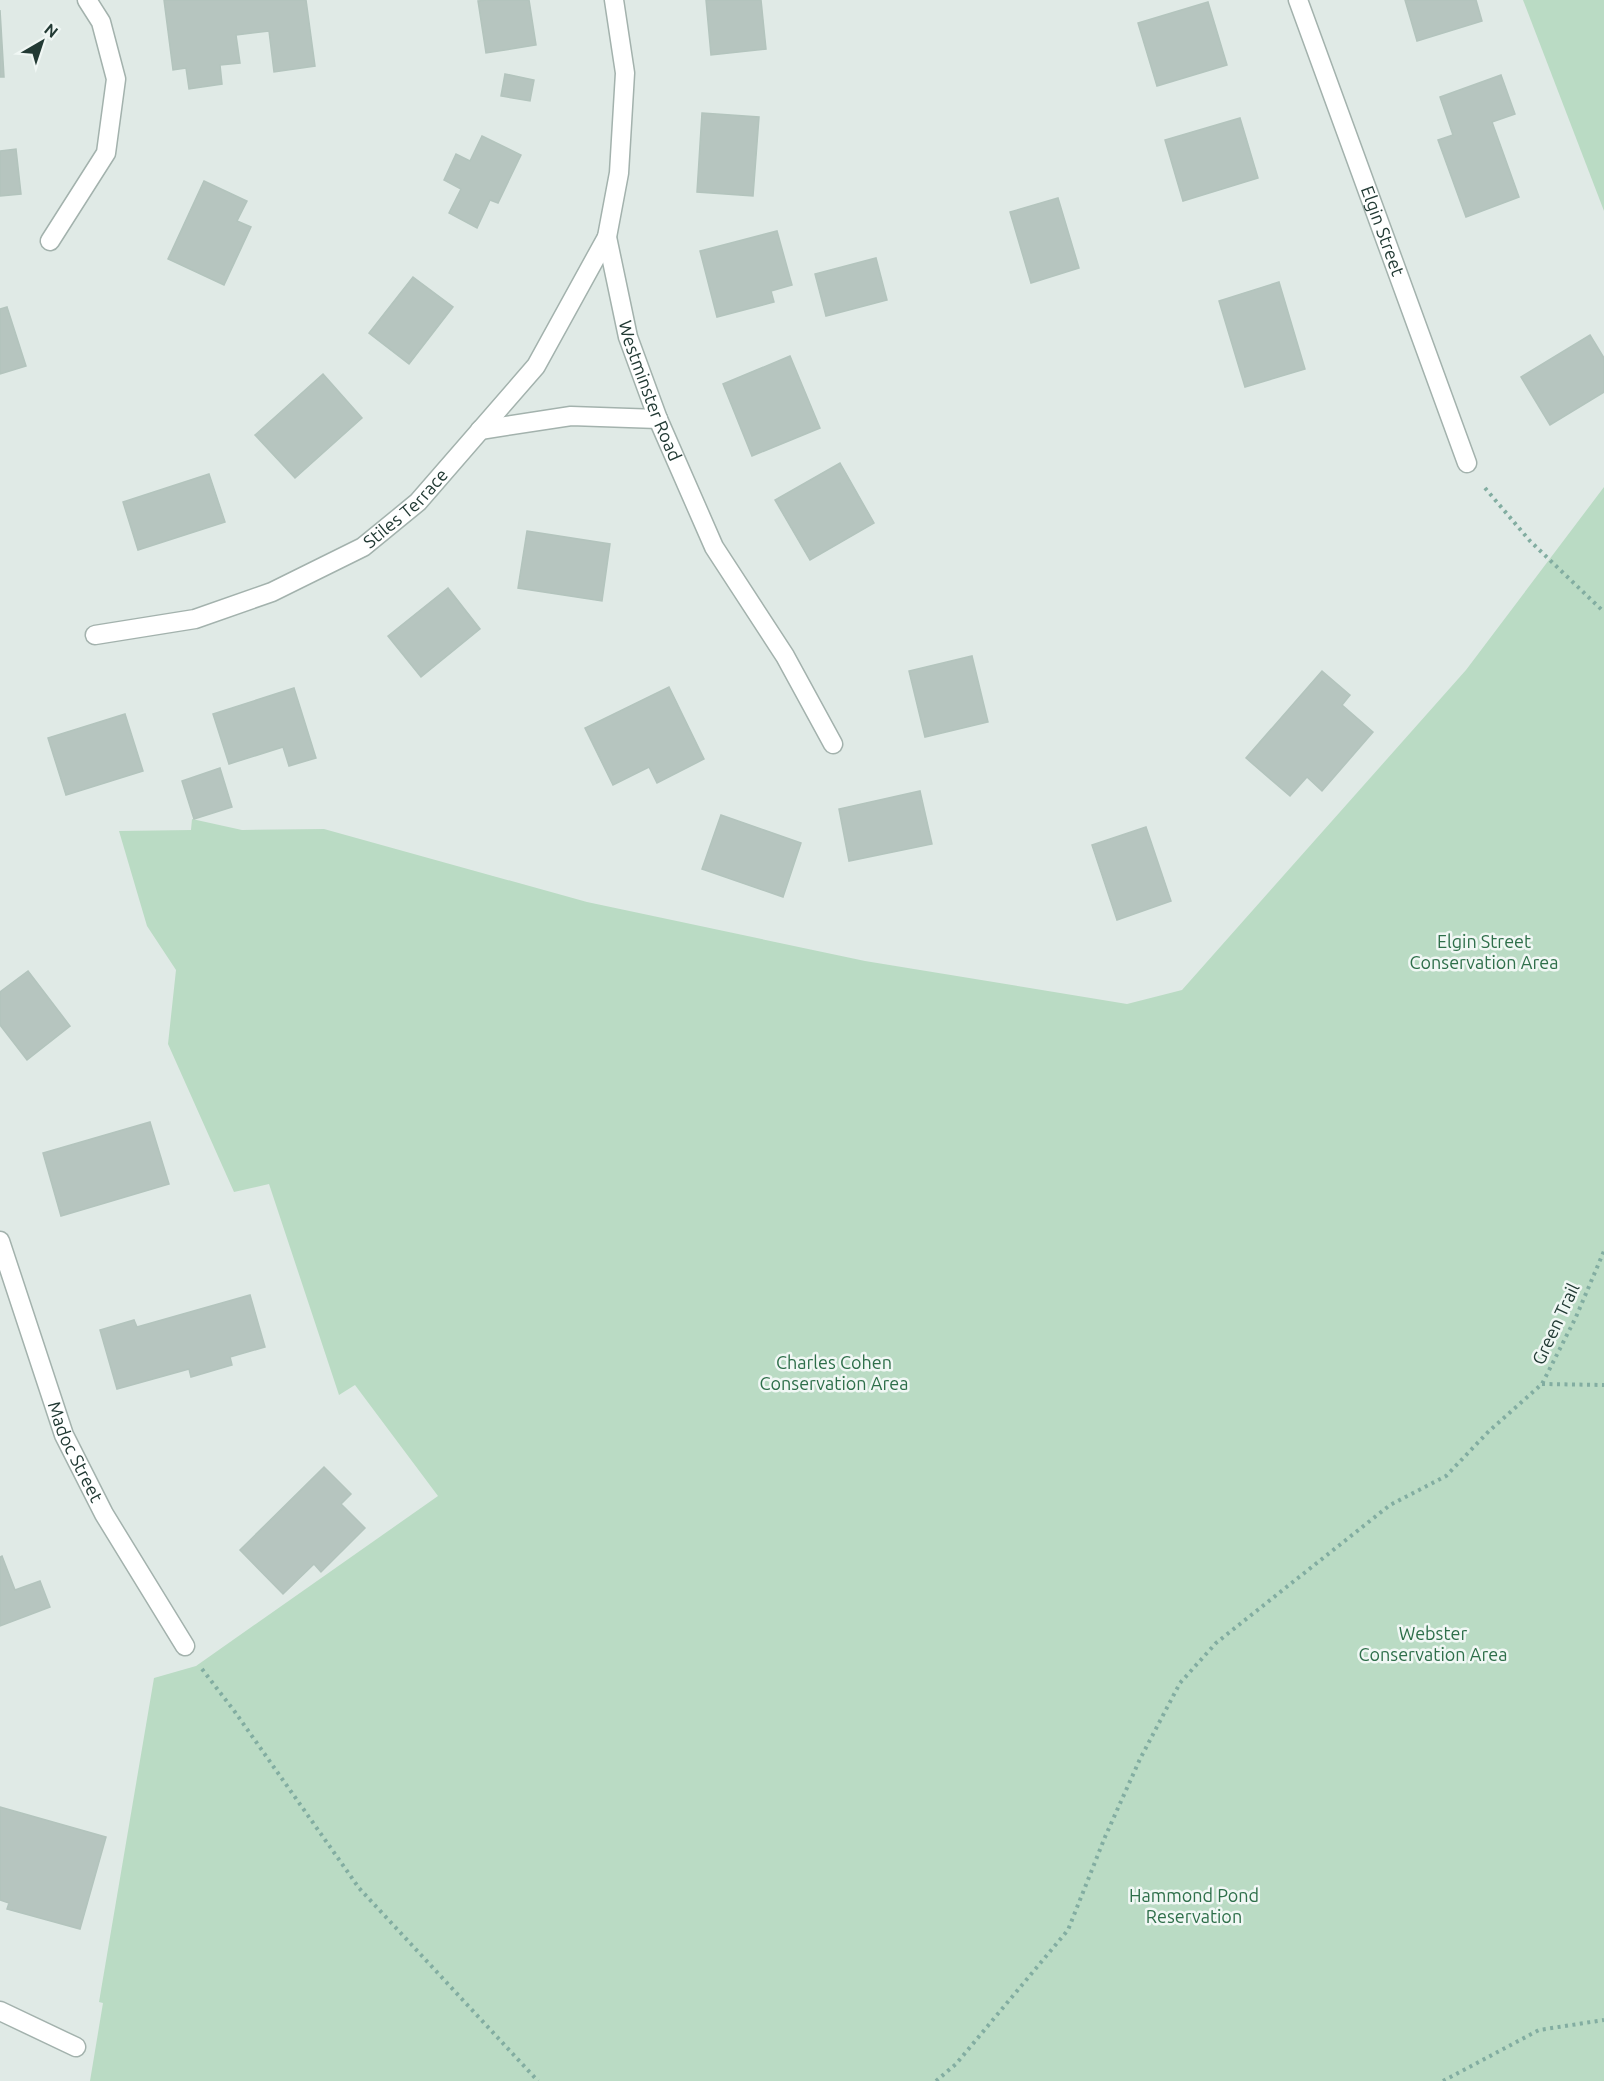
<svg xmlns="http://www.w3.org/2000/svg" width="1604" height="2081" font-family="Ubuntu,sans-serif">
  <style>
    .green { fill: #badbc4 }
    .building { fill: #b6c5bf; stroke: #b3c4bd; stroke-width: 1.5 }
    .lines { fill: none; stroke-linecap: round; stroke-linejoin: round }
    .minor-casing { stroke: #a3b2ad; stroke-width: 21 }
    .path { stroke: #82ada1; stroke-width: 4; stroke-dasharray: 3 4.5; stroke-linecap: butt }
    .minor { stroke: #fff; stroke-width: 18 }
    .labels { text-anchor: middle; stroke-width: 5; stroke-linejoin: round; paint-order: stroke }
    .street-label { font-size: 18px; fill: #223a34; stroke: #f0f7f4 }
    .park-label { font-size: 18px; fill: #2e6f4a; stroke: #f0f7f4 }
  </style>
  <rect width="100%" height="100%" fill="#e0eae6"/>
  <g class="green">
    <path d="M1523,0H1604V211Z"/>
    <path d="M1604,487V2081H90L103,2003L99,2002L154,1678L196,1666L438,1496L355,1385L339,1395L269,1184L234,1192L168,1044L176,970L147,926L119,831L191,830L192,819L242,830L324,829L587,902L865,961L1127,1004L1182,990L1466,670Z"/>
  </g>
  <g class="building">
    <path d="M164,0H306L315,66L274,72L269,31L236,35L240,63L220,65L222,84L189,89L186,68L173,70Z"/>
    <path d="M488,0H529L536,45L486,53L478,1Z"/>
    <path d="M706,0H761L766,49L711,55Z"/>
    <path d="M1405,0H1476L1482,21L1417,41Z"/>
    <path d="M1208,2L1227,65L1157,86L1138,23Z"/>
    <path d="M0,10L4,77H0Z"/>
    <path d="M505,74L534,80L530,101L501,96Z"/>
    <path d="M1501,75L1515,114L1492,122L1519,197L1466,217L1438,140L1453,135L1440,97Z"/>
    <path d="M702,113L759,117L753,196L697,192Z"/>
    <path d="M1240,118L1258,178L1183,201L1165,140Z"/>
    <path d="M482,136L521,155L498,203L490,200L477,228L449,213L461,189L444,180L456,154L470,161Z"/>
    <path d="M16,149L21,194L0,196V151Z"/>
    <path d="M204,181L247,201L237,221L251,227L224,285L168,259Z"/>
    <path d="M1058,198L1079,268L1031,283L1010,212Z"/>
    <path d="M777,231L792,285L771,291L774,302L717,317L700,251Z"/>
    <path d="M876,258L887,300L826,316L815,274Z"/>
    <path d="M413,277L453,307L409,364L369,333Z"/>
    <path d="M1279,282L1305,369L1245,387L1219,301Z"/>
    <path d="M7,307L26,366L0,374V309Z"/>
    <path d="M1590,335L1604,358V392L1550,425L1521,377Z"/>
    <path d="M790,356L820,428L752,456L723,384Z"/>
    <path d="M323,374L362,418L295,478L255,435Z"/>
    <path d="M840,463L874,523L810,560L775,500Z"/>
    <path d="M209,474L225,522L138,550L123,502Z"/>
    <path d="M527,531L610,544L602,601L518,588Z"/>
    <path d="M448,588L480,629L421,677L388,636Z"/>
    <path d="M972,656L988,722L925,737L909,671Z"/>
    <path d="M1322,671L1350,695L1342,705L1373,732L1322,791L1307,777L1290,796L1246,758Z"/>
    <path d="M669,687L704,759L657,783L649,767L613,785L585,728Z"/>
    <path d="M294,688L316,758L289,766L283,747L229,764L213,714Z"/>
    <path d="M125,714L143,771L66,795L48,738Z"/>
    <path d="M220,768L232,807L194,819L182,781Z"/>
    <path d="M920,791L932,844L849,861L839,809Z"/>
    <path d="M721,815L801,843L783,897L702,869Z"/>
    <path d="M1146,827L1171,901L1117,920L1092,845Z"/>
    <path d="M28,971L70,1026L27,1060L0,1025V992Z"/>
    <path d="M150,1122L169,1184L61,1216L43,1153Z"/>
    <path d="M250,1295L265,1347L230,1357L232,1365L191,1377L189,1369L117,1389L100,1330L134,1320L137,1327Z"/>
    <path d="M324,1467L351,1494L341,1504L365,1528L321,1572L314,1564L283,1594L240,1550Z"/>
    <path d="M2,1556L15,1590L40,1581L50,1607L0,1626V1557Z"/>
    <path d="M0,1807L106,1837L80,1929L7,1909L9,1903L0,1900Z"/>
  </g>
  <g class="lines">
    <defs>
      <g id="minor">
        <path id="s1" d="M614,0L625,73L619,173L607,237L628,337L658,419L714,547L785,656L833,744"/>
        <path id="s2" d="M1298,0L1467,463"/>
        <path d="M50,241L106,153L116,79L101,22L87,0"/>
        <path d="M480,430L571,416L658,419"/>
        <path id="s3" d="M95,635L195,619L272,592L363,547L418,502L536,366L607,237"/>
        <path id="s4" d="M0,1241L64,1435L104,1514L185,1646"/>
        <path d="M0,2011L76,2047"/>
      </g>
    </defs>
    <use href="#minor" class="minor-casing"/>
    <g class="path">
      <path d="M1485,488L1530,541L1604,612"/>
      <path d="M1542,1384L1604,1385"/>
      <path d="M202,1669L235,1712L359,1888L538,2081"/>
      <path d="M936,2081L956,2064L1068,1930L1105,1837L1140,1759L1180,1683L1216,1643L1390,1505L1446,1476L1489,1431L1542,1384L1576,1317L1604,1251"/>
      <path d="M1443,2081L1539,2030L1604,2020"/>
    </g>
    <use href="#minor" class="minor"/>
  </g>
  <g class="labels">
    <g class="street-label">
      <text dy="6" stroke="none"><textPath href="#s2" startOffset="246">Elgin Street</textPath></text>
      <text dy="6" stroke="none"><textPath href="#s1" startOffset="399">Westminster Road</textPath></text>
      <text dy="6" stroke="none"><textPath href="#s3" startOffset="342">Stiles Terrace</textPath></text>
      <text transform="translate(1556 1324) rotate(-65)" y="6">Green Trail</text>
      <text dy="6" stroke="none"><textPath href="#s4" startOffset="224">Madoc Street</textPath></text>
    </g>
    <g class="park-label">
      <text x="1484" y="948">Elgin Street<tspan x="1484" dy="21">Conservation Area</tspan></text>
      <text x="834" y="1369">Charles Cohen<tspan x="834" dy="21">Conservation Area</tspan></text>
      <text x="1433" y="1640">Webster<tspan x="1433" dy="21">Conservation Area</tspan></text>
      <text x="1194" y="1902">Hammond Pond<tspan x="1194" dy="21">Reservation</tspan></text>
    </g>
  </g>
  <g transform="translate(42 42) rotate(39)" stroke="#f0f7f4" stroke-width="4.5" paint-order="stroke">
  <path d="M0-4.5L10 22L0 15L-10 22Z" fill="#223a34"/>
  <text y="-9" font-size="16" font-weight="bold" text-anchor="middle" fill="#223a34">N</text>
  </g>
</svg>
